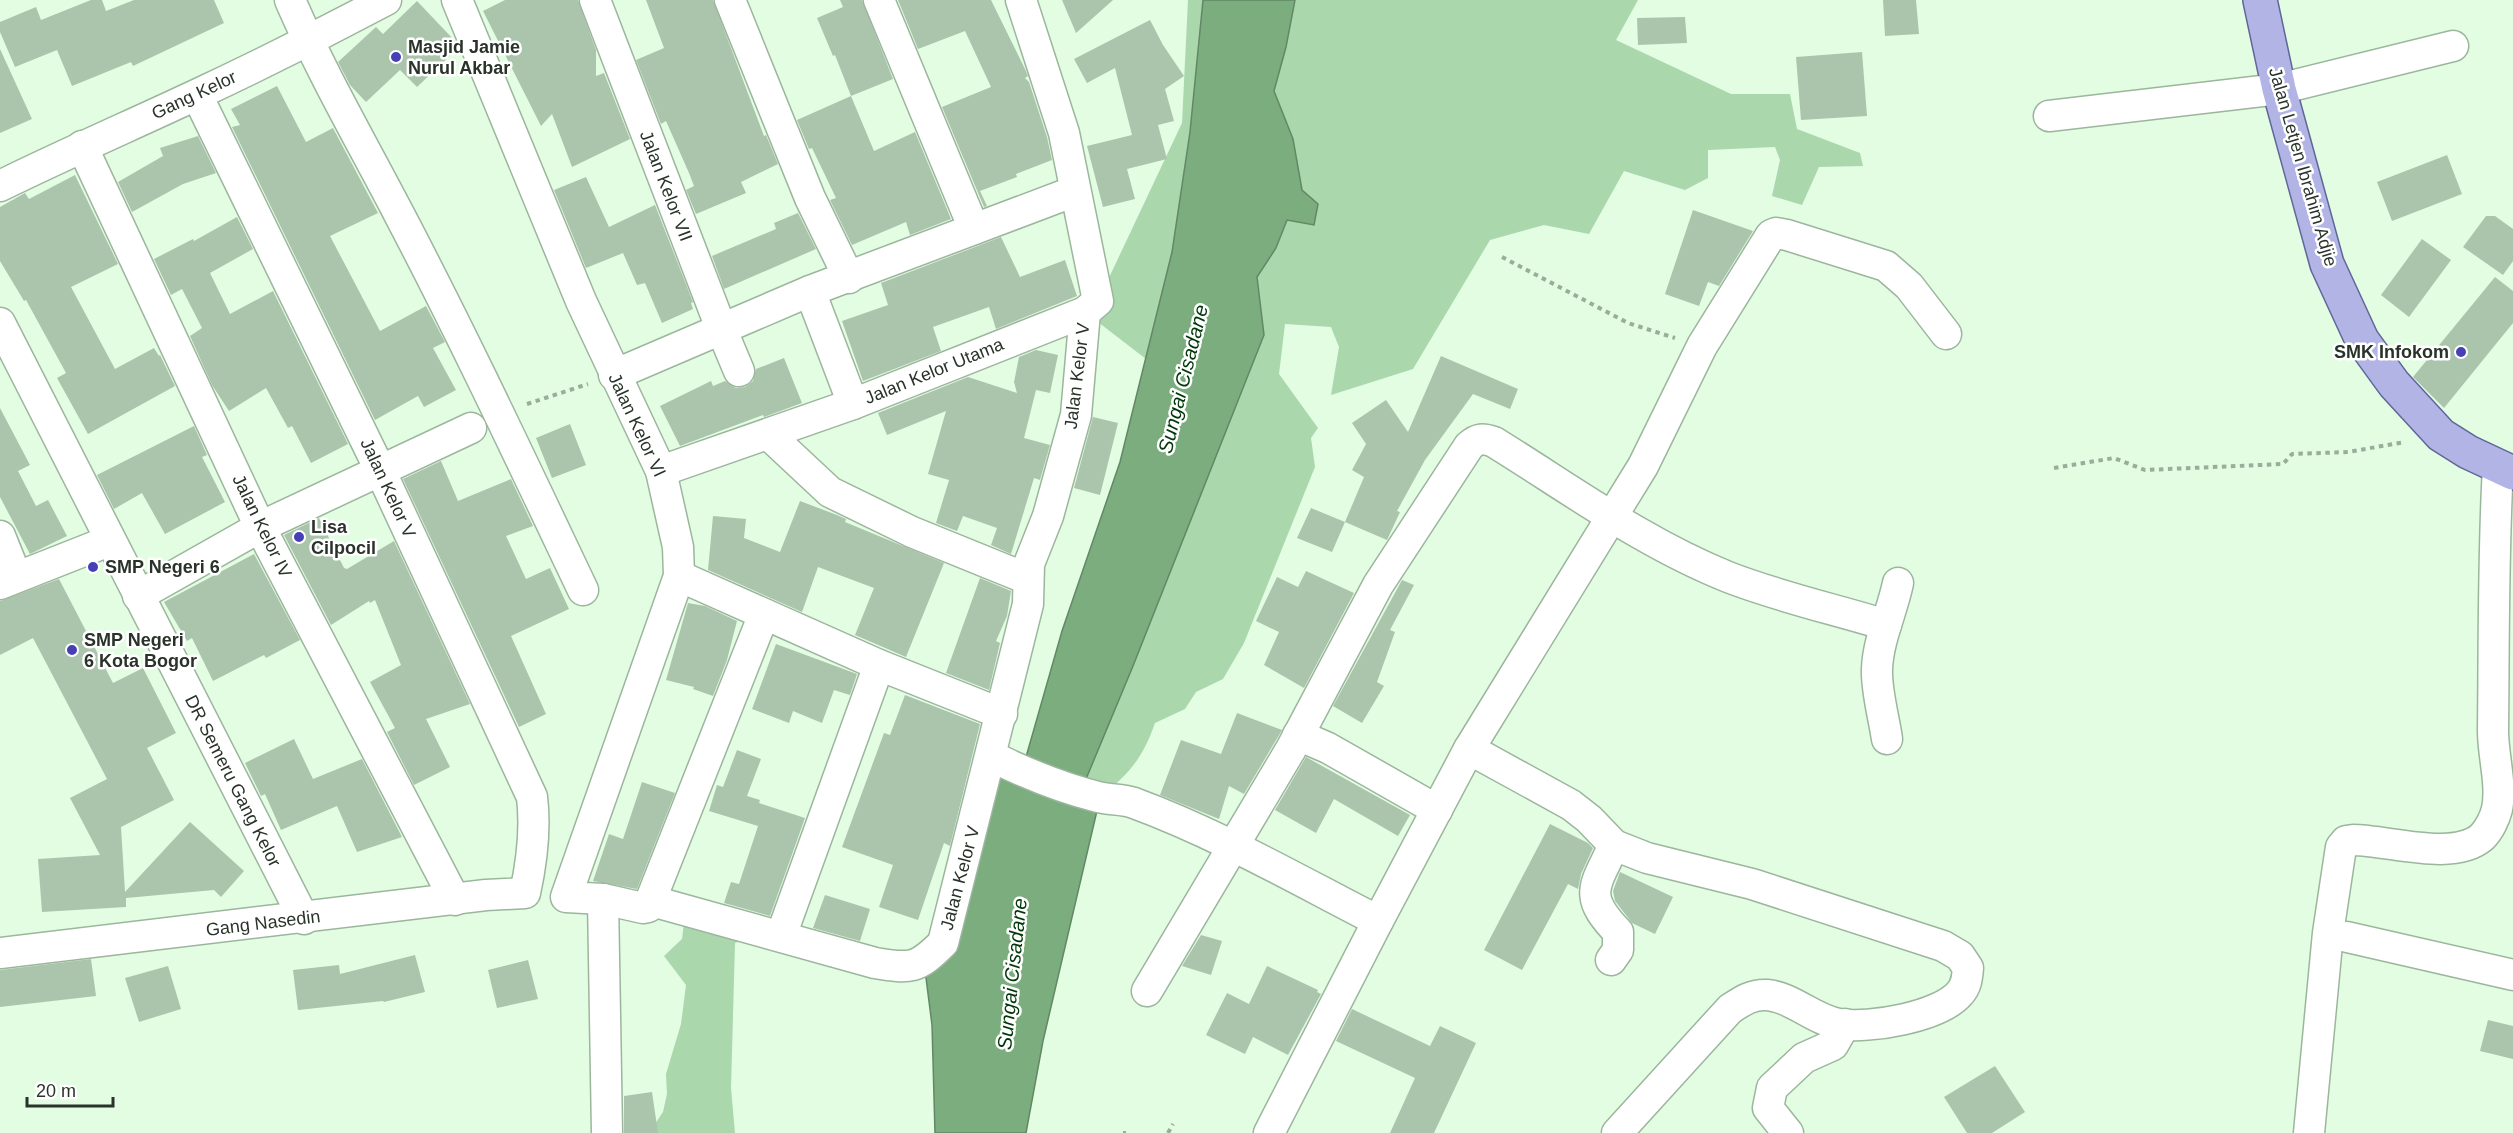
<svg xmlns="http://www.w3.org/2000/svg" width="2513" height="1133" font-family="Arial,sans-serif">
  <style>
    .green { fill: #abd7ad }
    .water { fill: #7bad7e; stroke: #628865; stroke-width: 1.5 }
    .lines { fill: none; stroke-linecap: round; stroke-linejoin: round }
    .river { stroke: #7bad7e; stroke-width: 51 }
    .building { fill: #abc5ac }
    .minor-casing { stroke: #9cb69d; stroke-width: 33 }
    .major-casing { stroke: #606698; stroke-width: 36 }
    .path { stroke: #99ae9a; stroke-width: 4; stroke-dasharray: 4.5 4.5; stroke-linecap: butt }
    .minor { stroke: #fff; stroke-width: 30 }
    .major { stroke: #b1b4e5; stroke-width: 33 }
    .poi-dot { fill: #473fb6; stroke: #fff; stroke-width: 2 }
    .labels { text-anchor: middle; stroke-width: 5; stroke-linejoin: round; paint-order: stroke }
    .poi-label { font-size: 18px; font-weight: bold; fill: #29332a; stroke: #fff; text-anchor: start }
    .street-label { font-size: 18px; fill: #29332a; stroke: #fff }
    .water-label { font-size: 20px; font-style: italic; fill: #003709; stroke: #fff }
  </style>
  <rect width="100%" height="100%" fill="#e2fde2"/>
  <g class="green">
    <path d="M1188,0H1204L1190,132L1172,252L1146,359L1085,312L1098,301L1182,123Z"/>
    <path d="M1295,0H1638L1616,40L1731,94H1790L1797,129L1860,153L1863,166L1819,167L1802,205L1772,196L1780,160L1775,147L1708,150V178L1685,190L1624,171L1589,234L1544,225L1490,240L1413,369L1331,395L1339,347L1331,327L1285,324L1279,374L1318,428L1311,438L1315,467L1244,643L1223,679L1196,692L1185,709L1155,723C1142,760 1129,773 1100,798L1081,791L1264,335L1257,277L1276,248L1287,219L1314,225L1302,191L1293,139L1274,91L1286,47Z"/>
    <path d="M684,922L766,932L735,943L731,1088L735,1133H649L663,1112L667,1094L666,1074L681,1024L686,985L664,956L682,939Z"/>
  </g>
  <path class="water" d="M1203,0H1295L1286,47L1274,91L1293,139L1302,190L1318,204L1314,225L1287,220L1276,248L1257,277L1264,335L1133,666L1081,791L1100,798L1043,1041L1026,1133H935L932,1025L924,962L991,756L1022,771L1062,631L1120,462L1172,252L1190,132Z"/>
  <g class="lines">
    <path class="river" d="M1090,669L1147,523L1163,461"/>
  </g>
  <g class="building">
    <path d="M91,0H102L106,11L134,0H214L224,23L133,66L131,62L72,86L57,50L15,67L0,32V22L36,7L41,20Z"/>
    <path d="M505,0H578L596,50V76L604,73L630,139L572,167L552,114L541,126L483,11Z"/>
    <path d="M646,0H713L764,136L766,135L778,164L741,182L746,193L696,214L686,190L694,186L689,173L666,121L661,124L636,60L664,48Z"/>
    <path d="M840,0H862L893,79L851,96L835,55L833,56L817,18L843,7Z"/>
    <path d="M898,0H991L1025,69L1028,76L1025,78L1029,82L1047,137L1052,160L1016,174L1017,177L980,191L987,206L984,207L942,107L991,87L965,31L918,49Z"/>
    <path d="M1062,0H1113L1076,33Z"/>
    <path d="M1883,0H1916L1919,34L1885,36Z"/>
    <path d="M417,1L455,41L458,48L417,87L400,70L366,102L350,85L338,62L376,27L383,34Z"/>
    <path d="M1685,17L1687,43L1638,45L1637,18Z"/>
    <path d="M1150,20L1163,45L1184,76L1165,89L1174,121L1158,125L1167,159L1127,169L1135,199L1103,207L1087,146L1132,135L1115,68L1087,83L1074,59Z"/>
    <path d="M0,49L32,119L0,133Z"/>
    <path d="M1862,52L1867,116L1801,120L1796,57Z"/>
    <path d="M277,86L306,142L333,128L378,213L330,236L380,331L426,306L445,342L433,348L456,390L424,407L418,396L375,420L232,127L240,125L231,109Z"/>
    <path d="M851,96L874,151L915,132L951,219L910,235L906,222L852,245L830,200L836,198L812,148L809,149L797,120Z"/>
    <path d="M198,136L216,173L183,184L132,212L118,182L163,156L160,148Z"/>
    <path d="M2447,155L2462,194L2392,221L2377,182Z"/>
    <path d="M75,175L118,264L71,287L115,369L154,348L159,356L160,355L175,386L88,434L57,378L66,373L26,300L24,301L0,261V207L25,193L29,199Z"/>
    <path d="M586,177L609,227L655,205L693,302L691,303L693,309L662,323L645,283L637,285L623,253L586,268L554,190Z"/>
    <path d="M1693,210L1753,231L1719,286L1708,282L1699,306L1665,294Z"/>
    <path d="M798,213L816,249L724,289L712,256L776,229L774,223Z"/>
    <path d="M2486,216H2495L2513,229V261L2503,275L2463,247Z"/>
    <path d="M237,217L253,249L210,273L230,314L273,291L348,444L311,463L292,426L288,428L266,388L229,411L212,385L190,336L202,328L182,289L171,295L154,259L193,239L194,241Z"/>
    <path d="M1001,237L1020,277L1065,260L1077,296L996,329L989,307L933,327L941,351L863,381L842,321L888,305L881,283Z"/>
    <path d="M2422,239L2451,260L2409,317L2381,295Z"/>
    <path d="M2495,277L2513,291V323L2444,408L2413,377Z"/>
    <path d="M1036,350L1058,355L1050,393L1036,390L1024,438L1050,445L1040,480L1034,478L1011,554L991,545L997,528L963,516L957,531L936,523L949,480L928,474L946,411L887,435L878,413L968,377L1017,393L1014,382L1019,357Z"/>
    <path d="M1441,356L1518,389L1510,409L1473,394L1425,460L1397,511L1400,512L1387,540L1345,522L1364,477L1352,470L1366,444L1352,423L1386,400L1408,432Z"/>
    <path d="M784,358L802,403L764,417L763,415L680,446L660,406L711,381L713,386L725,381L736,388L745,387L753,381L756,369Z"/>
    <path d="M0,408L30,465L18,471L36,506L48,500L67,536L30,554L0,497Z"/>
    <path d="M1093,417L1118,423L1100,495L1074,488Z"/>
    <path d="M570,424L586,465L552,478L536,438Z"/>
    <path d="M194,426L207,455L202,457L225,502L165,534L142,493L114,509L97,475Z"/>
    <path d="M441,461L458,501L511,479L533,526L506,536L526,579L550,568L569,609L511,636L546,714L519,727L403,479Z"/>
    <path d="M800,501L837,515L846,519L845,522L944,563L906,657L855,635L874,588L818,567L802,612L708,570L713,516L746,519L744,538L780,552Z"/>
    <path d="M1311,508L1345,522L1332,552L1297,538Z"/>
    <path d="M319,518L344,568L347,569L394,541L470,704L426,719L450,767L414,785L387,732L395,728L370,682L401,665L375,600L370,603L369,601L331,625L284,535Z"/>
    <path d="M254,554L300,640L266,658L264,655L213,681L192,638L187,641L164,602Z"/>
    <path d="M1306,571L1354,593L1304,688L1264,665L1279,632L1256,621L1277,577L1298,587Z"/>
    <path d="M980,578L1011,591L1007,616L996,641L1000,643L989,690L946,673Z"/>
    <path d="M59,579L113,683L143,668L176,733L147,748L174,800L121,827L125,892L190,822L244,871L221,897L214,890L126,898V907L42,912L38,859L100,855L70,798L107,779L33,638L0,655V601Z"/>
    <path d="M1402,580L1414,585L1390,630L1395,632L1377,682L1384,686L1362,723L1333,706Z"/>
    <path d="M688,603L705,606L737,621L727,660L713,696L693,689L694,687L666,680Z"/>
    <path d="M776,644L857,674L850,695L834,690L822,723L793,711L789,723L752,709Z"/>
    <path d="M905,695L980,724L950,846L944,843L918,920L879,907L893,865L842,847L884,733L890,735Z"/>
    <path d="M1237,713L1282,730L1244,794L1229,786L1219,819L1160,795L1181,740L1221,754Z"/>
    <path d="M294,739L313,779L362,759L402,837L357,852L337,806L281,830L265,794L261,796L245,763Z"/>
    <path d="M737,750L761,759L747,796L760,800L759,803L805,818L770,916L724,903L731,882L739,884L758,826L709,811L717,785L723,787Z"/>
    <path d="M1306,757L1410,815L1398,836L1334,799L1316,833L1275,810Z"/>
    <path d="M642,782L675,793L637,889L593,881L609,834L623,839Z"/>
    <path d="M1550,824L1588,843L1593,848L1581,874L1578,889L1568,884L1522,970L1484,950Z"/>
    <path d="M1620,872L1673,897L1655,934L1632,923L1615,901L1613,891Z"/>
    <path d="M825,895L870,909L860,941L813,928Z"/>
    <path d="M1201,935L1222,941L1211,975L1182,966Z"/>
    <path d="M415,955L425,992L384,1002L383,1001L298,1010L293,970L339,965L340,974Z"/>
    <path d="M91,959L96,996L0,1007V970Z"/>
    <path d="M528,960L538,999L497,1008L488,970Z"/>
    <path d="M168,966L181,1009L139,1022L125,978Z"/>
    <path d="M1267,966L1318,990L1317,992L1321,994L1288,1055L1253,1037L1245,1054L1206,1035L1227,993L1249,1004Z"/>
    <path d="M1352,1009L1430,1046L1440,1026L1476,1043L1434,1133H1390L1415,1078L1336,1041Z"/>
    <path d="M2488,1020L2513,1026V1059L2480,1051Z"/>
    <path d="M1995,1066L2025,1112L1992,1133H1967L1944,1097Z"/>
    <path d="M652,1092L658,1133H624V1096Z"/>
  </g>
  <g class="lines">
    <defs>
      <g id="minor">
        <path d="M290,0C322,74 362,143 399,214C464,338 523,464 583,590"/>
        <path d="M457,0L581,301L661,471L678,547L679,576L566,897L603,899L643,908L648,907L764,614"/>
        <path d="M595,0L721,328L739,371"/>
        <path d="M730,0L810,198L849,278"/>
        <path d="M879,0L974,229"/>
        <path d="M2049,116L2279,89L2453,46"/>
        <path d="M82,146L260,527L455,900"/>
        <path d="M0,186C65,154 132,125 198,94C262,64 324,33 386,0"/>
        <path d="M810,291L853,404"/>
        <path d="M0,323L304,919"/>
        <path d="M614,375L810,291L1075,191"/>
        <path d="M768,434L830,492L912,532L1028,579"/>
        <path d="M661,471L853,404L1085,312L1098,301L1064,133L1021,0"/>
        <path d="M0,536L16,576"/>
        <path d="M679,576L879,665L1002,714"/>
        <path d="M0,584L109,541"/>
        <path d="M138,596L260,527L471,428"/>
        <path d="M1298,735L1328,748L1437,810"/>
        <path d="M1887,739C1884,718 1876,690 1877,669C1878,640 1892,612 1898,583"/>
        <path d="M1469,749L1571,805L1589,819L1614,845L1647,858L1752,884L1943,946L1960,956L1968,968C1967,977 1967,985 1960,993C1940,1017 1869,1029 1839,1024C1814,1020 1792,997 1767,995C1752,994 1742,1001 1730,1009L1617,1133"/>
        <path d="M991,756C1025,773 1062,788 1098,797C1110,800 1122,799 1134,803C1218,834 1298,880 1378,921"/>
        <path d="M603,899L607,1133"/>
        <path d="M652,901L875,963C911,969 917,969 943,943L1028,604L1029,564L1048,516L1076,415L1085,312"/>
        <path d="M781,936L879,665"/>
        <path d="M2347,937L2513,975"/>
        <path d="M0,953L486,895L525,893C532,861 536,830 532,797L380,470L197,95"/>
        <path d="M1611,960L1618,950V932C1582,895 1595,886 1614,845"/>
        <path d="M1147,991L1291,749L1378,585L1469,446C1478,438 1483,438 1494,442C1570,489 1645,544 1728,577C1779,597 1834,609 1886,625"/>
        <path d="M1269,1133L1378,921L1469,749L1643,466L1702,346L1771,235L1776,233L1787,235L1886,266L1909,286L1946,334"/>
        <path d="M1788,1133L1768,1108L1772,1088L1804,1058L1833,1045L1845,1024"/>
        <path d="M2309,1133L2328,933L2341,847L2346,841L2353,840C2388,840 2453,862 2482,837C2489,830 2495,818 2497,809C2502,785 2493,756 2493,731C2494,643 2493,555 2498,467"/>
      </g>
      <path id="major" d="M2260,0L2279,89L2327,264L2362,340L2394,384L2441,435L2468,452L2513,473"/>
    </defs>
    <use href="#minor" class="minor-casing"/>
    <use href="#major" class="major-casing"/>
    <g class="path">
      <path d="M1502,257L1628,323L1675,338"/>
      <path d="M527,404L588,384"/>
      <path d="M2054,468L2114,458L2145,470L2283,464L2292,454L2348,452L2405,442"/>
      <path d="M1123,1133H1126"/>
      <path d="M1168,1133L1173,1124"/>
    </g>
    <use href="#minor" class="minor"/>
    <use href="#major" class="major"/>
  </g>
  <g class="poi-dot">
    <circle cx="396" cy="57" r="6"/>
    <circle cx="2461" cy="352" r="6"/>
    <circle cx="299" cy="537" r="6"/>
    <circle cx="93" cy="567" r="6"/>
    <circle cx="72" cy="650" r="6"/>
  </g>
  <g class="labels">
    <g class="poi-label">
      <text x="408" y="53">Masjid Jamie<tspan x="408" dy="21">Nurul Akbar</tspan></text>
      <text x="2449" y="358" text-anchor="end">SMK Infokom</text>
      <text x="311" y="533">Lisa<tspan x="311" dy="21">Cilpocil</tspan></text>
      <text x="105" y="573">SMP Negeri 6</text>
      <text x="84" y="646">SMP Negeri<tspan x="84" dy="21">6 Kota Bogor</tspan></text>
    </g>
    <g class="street-label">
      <text transform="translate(194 95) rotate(-25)" y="6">Gang Kelor</text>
      <text transform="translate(2303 167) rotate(74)" y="6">Jalan Letjen Ibrahim Adjie</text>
      <text transform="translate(666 186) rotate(69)" y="6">Jalan Kelor VII</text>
      <text transform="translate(934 371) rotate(-22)" y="6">Jalan Kelor Utama</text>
      <text transform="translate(1077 376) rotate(-83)" y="6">Jalan Kelor V</text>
      <text transform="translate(637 425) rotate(65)" y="6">Jalan Kelor VI</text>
      <text transform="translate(388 488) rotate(65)" y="6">Jalan Kelor V</text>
      <text transform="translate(262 526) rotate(64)" y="6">Jalan Kelor IV</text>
      <text transform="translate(233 781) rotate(63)" y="6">DR Semeru Gang Kelor</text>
      <text transform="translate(960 878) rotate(-75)" y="6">Jalan Kelor V</text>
      <text transform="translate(263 923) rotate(-7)" y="6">Gang Nasedin</text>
    </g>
    <g class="water-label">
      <text transform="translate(1183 379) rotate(-76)" y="7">Sungai Cisadane</text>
      <text transform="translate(1012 974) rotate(-84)" y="7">Sungai Cisadane</text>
    </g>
  </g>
  <path d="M27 1097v9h86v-9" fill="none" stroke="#29332a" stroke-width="3"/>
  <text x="36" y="1097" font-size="18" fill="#29332a" stroke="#ffffff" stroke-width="4.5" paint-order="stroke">20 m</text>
</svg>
